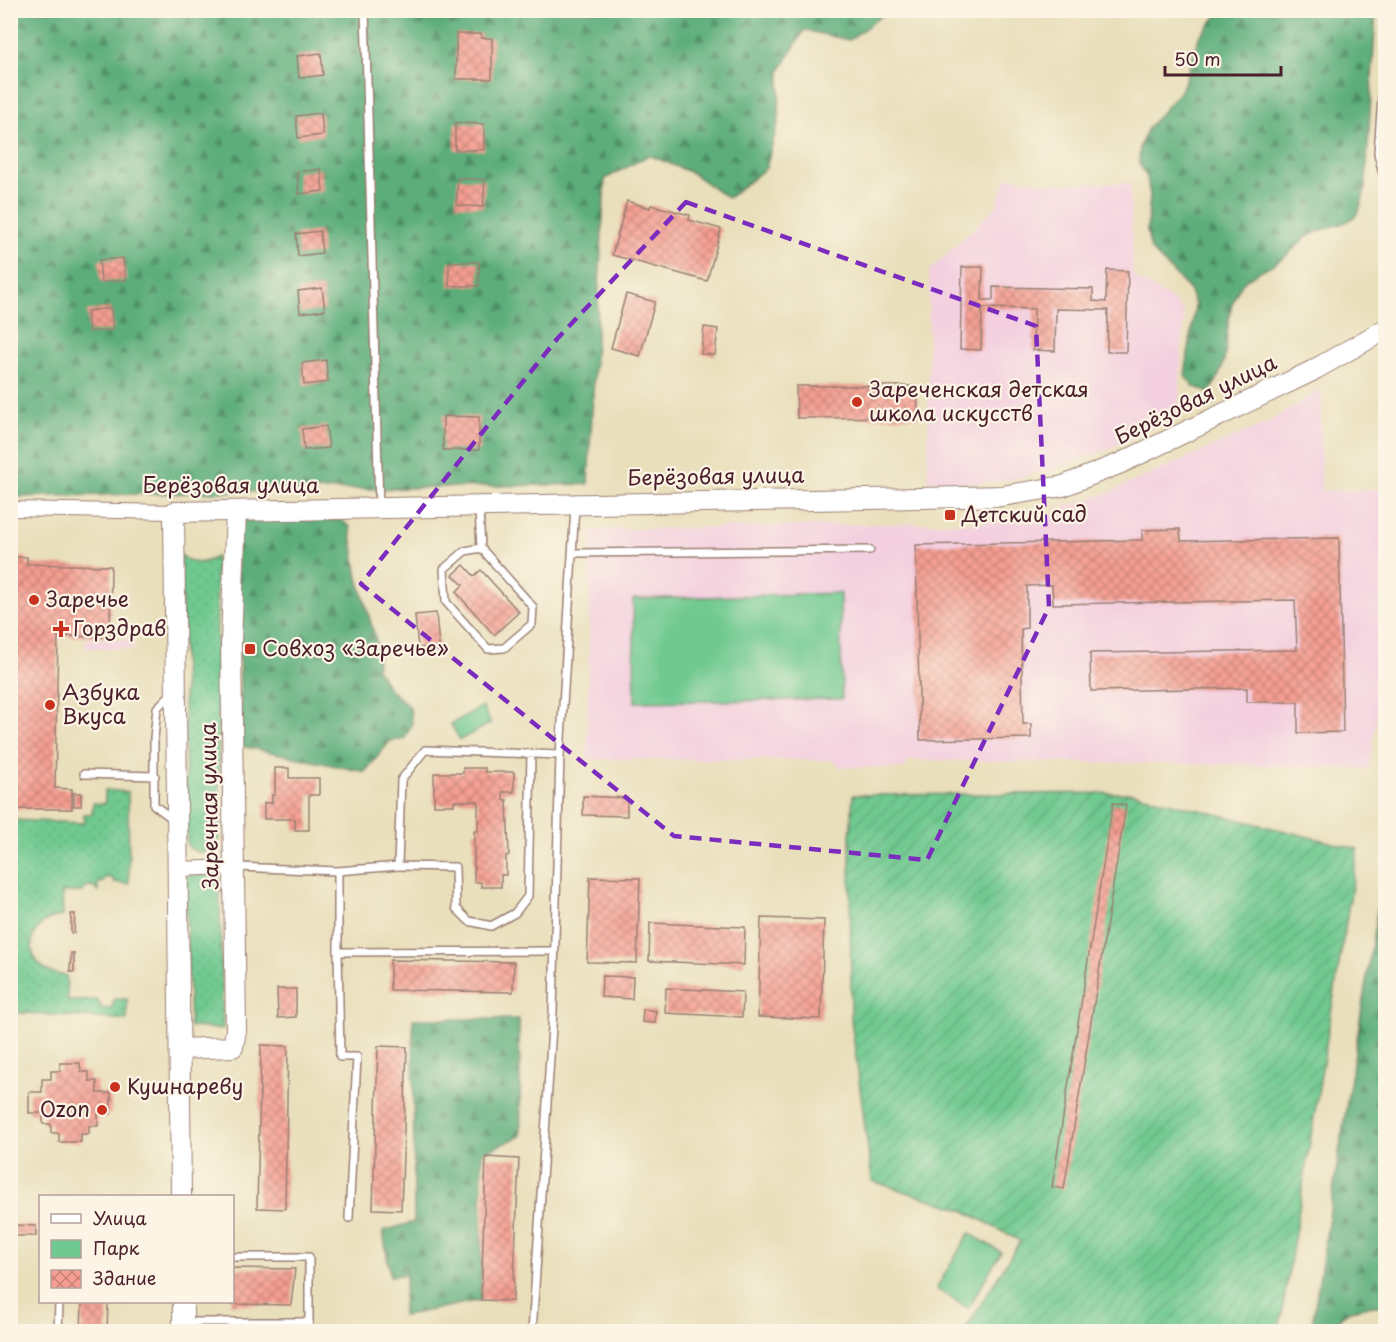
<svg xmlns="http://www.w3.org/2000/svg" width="1396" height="1342" font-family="'Playpen Sans',sans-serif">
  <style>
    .built { fill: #f3cfdf }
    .grass { fill: url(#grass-dots); stroke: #5d745e; stroke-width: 1.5 }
    .forest { fill: url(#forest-firs); stroke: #536652; stroke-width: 1.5 }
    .park { fill: #70c990; stroke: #5d745e; stroke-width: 1.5 }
    .garden { fill: url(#garden-furrows); stroke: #5d745e; stroke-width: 1.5 }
    .building { fill: url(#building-cross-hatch) }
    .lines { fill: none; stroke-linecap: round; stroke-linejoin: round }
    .lane-casing { stroke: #9a7f73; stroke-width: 10 }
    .street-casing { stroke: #9a7f73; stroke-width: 16 }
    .secondary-casing { stroke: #9a7f73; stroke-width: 22 }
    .lane { stroke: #fff; stroke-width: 7 }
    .street { stroke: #fff; stroke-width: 14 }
    .secondary { stroke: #fff; stroke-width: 20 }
    .marked { fill: none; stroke: #7b2cbf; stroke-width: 4.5; stroke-dasharray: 12 8; stroke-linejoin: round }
    .poi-dot { fill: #c8321e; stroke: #fcf5e5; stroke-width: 2 }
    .labels { text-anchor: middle; stroke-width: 4.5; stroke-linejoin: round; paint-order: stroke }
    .poi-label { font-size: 21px; fill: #4a1f2b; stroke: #fcf5e5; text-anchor: start }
    .street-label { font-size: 21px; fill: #4a1f2b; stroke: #fcf5e5 }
  </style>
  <defs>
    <pattern id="grass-dots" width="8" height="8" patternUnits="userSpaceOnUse" patternTransform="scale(1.5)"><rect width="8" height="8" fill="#70c990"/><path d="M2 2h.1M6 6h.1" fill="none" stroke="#62ac7c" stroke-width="1.8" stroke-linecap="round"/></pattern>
    <pattern id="forest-firs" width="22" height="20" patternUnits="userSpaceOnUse" patternTransform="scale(1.5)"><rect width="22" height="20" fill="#5cad7a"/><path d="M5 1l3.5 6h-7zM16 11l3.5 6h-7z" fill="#4e8c64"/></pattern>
    <pattern id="garden-furrows" width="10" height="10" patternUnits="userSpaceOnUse" patternTransform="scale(1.5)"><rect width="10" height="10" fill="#70c990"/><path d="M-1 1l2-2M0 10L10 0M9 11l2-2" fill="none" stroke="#62ac7c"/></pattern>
    <pattern id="building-cross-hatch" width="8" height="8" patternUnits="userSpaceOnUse" patternTransform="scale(1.5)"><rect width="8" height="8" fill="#f59f92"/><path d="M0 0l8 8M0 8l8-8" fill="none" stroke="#c88177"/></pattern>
  </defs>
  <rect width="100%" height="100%" fill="#fcf5e5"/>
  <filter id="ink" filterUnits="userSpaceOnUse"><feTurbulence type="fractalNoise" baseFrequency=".0167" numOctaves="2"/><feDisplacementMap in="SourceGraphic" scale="12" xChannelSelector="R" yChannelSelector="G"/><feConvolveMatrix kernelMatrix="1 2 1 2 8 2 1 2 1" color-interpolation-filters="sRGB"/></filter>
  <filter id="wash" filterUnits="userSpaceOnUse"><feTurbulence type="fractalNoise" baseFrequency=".008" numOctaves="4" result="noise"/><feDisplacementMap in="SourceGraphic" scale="24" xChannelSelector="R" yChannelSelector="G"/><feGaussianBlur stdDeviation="1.35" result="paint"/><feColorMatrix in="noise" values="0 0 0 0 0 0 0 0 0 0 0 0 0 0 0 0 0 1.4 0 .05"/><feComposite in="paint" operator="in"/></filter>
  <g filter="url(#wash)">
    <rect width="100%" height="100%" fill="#e9dfbb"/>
    <g class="built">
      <path d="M1007,177L1054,184L1130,183L1133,276L1175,302L1184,313L1178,416L1106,450L1054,468L1009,480L974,483L928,481L929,271L996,207Z"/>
      <path d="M1321,389V491L1385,489V662L1369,769L1261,765L908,760L905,768L840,767L833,760L587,759L591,530L1040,521V516H1054L1055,510L1110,492L1269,422Z"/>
      <path d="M86,639L133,640V649L86,648Z"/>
    </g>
    <g class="grass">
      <path d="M181,555C193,566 203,564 216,557L220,839C211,853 199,858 187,845Z"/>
      <path d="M105,790L128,792L129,884L115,882L112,878L106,877L103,882L98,883V892L92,886L85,887L83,892H62L63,916C20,919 22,974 66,975L68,1001L98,1000L101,1008L108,1009L113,1006L114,999H127V1020L11,1012V820L84,823V814H92L93,803L105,804Z"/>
      <path d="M219,874L223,1029L190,1027L185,875Z"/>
    </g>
    <g class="forest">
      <path d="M10,11H888L849,40L804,30L780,71L779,119L766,168L728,198L692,173L649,155L605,179L588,484L11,497Z"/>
      <path d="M1221,11H1376L1366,180C1360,232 1347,217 1310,235C1299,241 1292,252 1282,259C1269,268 1248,274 1240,287C1227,307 1228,333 1225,355C1223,369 1217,381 1209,393L1193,386L1185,376L1195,305L1189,289L1151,250L1147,231L1150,196L1147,178L1139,163L1140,146L1148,128L1182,89L1199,37Z"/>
      <path d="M341,520L350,527L358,578L379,651L376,668L389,689L410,707L412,725L404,739L390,741L365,772L241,746L237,521Z"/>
      <path d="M1385,861V1303L1381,1306C1360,1305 1340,1310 1331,1331H1311Z"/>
      <path d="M413,1019H519L521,1136L482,1153L481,1300L402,1316L406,1275L390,1276L383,1231L414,1222Z"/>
    </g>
    <g class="park">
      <path d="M840,593L842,699L635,702L633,599Z"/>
      <path d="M482,706L491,723L460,740L451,724Z"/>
      <path d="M969,1233L1001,1252L968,1308L936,1289Z"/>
    </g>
    <path class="garden" d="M1132,793L1358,849L1279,1331L965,1330L1020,1241L963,1210L872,1181L851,1019L850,838L853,795Z"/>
    <g id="blocks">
      <g class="building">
        <path d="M456,34H481V38H492V79H456Z"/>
        <path d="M321,53L323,75L299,78L297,56Z"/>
        <path d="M321,113L323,135L298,138L296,116Z"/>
        <path d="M455,123L484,124V150H455Z"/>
        <path d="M321,169L323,191L299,194L297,172Z"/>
        <path d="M458,178L485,180L483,207L456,205Z"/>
        <path d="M627,201L650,208L651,205L690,215L689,220L721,229L707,281L612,255Z"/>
        <path d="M320,231L322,253L298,256L296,234Z"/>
        <path d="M123,258L126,280L101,282L99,260Z"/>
        <rect x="449" y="262" width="30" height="24"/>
        <path d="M962,267H983L982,300H993V287L1093,289V301L1106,302L1107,270L1128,271L1126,352H1107L1108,310L1056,309L1055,351L1033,350L1034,309L982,308L981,350L960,349Z"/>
        <path d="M322,288L325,310L300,313L298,291Z"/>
        <path d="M626,294L655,302L640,356L611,348Z"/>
        <path d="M111,308L113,330L89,332L87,311Z"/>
        <path d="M704,327L718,329L715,355L701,354Z"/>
        <path d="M326,360L328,382L304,385L302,363Z"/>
        <path d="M796,386H917L918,417L797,418Z"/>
        <path d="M443,416L479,417V450H443Z"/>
        <path d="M326,426L329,448L304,450L302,429Z"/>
        <path d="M1180,529L1181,541L1339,538L1343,732L1298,733V702H1247V688L1091,691L1090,653L1297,650L1295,600L1053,604L1052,585L1027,586V628L1021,629L1023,724H1031V738L920,740L916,545L1142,540V530Z"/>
        <path d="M10,557H27V564L111,566L110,637L58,636L55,788L72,789V809H10Z"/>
        <path d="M464,565L474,576L481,570L519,612L494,635L456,592L463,585L453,575Z"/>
        <path d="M436,613L439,647L418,648L415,615Z"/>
        <path d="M275,768H289V778H319V795H309V830H295V819H264V803H272V795H275Z"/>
        <path d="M463,768H485V772H514V792H503V800H507L509,855L506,856V875H501V887H481V882H474V831H478V801H454V805H434V773H463Z"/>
        <rect x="74" y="793" width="7" height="13"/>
        <path d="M583,796L627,798V816L583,815Z"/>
        <path d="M1113,803L1126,805L1064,1189L1052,1187Z"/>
        <path d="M590,877L640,878L637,963L587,962Z"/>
        <path d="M71,914H75L74,933H71Z"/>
        <path d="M761,918L824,920L821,1019L758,1017Z"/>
        <path d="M650,923L745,927L744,965L649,961Z"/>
        <path d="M71,953H74V972H70Z"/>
        <path d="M390,960L514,962L513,992L390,990Z"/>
        <path d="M602,976L633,977L632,999L601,997Z"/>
        <path d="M666,988L743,992L742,1017L665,1013Z"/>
        <path d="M277,989H296V1017L278,1018Z"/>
        <path d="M643,1009L656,1011L655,1023L642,1022Z"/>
        <path d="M261,1045L288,1046L285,1209L257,1208Z"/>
        <path d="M378,1046L407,1047L401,1210L373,1209Z"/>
        <path d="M60,1063H80L81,1072H89V1081H97V1093H111V1114H98V1126H89V1134H81V1142H59V1133H51V1124H43V1113H29V1092H42V1079H51V1071H60Z"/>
        <path d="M486,1157L519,1159L513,1301L481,1300Z"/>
        <path d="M15,1225L36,1226V1236H10Z"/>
        <path d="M232,1268L295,1269L291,1305L227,1304L232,1302Z"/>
        <path d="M82,1302H108L107,1332H81Z"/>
      </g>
    </g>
  </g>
  <g filter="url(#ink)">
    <use href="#blocks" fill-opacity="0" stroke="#9a7f73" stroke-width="1.5"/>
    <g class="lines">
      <defs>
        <g id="lane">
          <path d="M365,10L379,506"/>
          <path d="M1386,42L1378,153L1386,186"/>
          <path d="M479,509L481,548L533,607L532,624L504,648L488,649L446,602L444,569L465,551L481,548"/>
          <path d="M574,553L870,550"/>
          <path d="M171,694L157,708L154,738V805L174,820"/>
          <path d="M531,754L528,896L515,913L491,926L469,921L456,908L455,867L398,866L401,780L425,750L560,755"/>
          <path d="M84,774L155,776"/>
          <path d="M235,867L338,871L398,866"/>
          <path d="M338,952V871"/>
          <path d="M349,1218L357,1057H340L338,952L553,951"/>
          <path d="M232,1257H309V1332"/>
          <path d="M186,1322H309"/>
          <path d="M58,1332L59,1302"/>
          <path d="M532,1332L553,1012L560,755L575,506"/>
        </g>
        <g id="street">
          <path d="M10,509L174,512"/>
          <path d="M177,869L235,867"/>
        </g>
        <g id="secondary">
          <path d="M180,1049L233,1047L236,1030L231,642L236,511"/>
          <path d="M181,1196L174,512L921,498L1002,496L1063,486L1121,463L1312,371L1386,329"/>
          <path d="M183,1302V1332"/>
        </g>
      </defs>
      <use href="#lane" class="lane-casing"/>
      <use href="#street" class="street-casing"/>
      <use href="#secondary" class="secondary-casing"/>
      <use href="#lane" class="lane"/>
      <use href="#street" class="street"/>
      <use href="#secondary" class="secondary"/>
    </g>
  </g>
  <path class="marked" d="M686,202L1036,326L1049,607L927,860L674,836L361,584L557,339Z"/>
  <g class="poi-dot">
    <circle cx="857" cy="402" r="6"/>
    <rect x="944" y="509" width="12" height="12" rx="3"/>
    <circle cx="34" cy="600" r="6"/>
    <path d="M58 620h6v6h6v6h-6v6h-6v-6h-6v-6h6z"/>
    <rect x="244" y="643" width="12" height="12" rx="3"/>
    <circle cx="50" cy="705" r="6"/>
    <circle cx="115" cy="1087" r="6"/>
    <circle cx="102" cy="1110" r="6"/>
  </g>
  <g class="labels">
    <g class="poi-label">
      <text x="869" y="397">Зареченская детская<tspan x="869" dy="24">школа искусств</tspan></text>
      <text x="962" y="522">Детский сад</text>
      <text x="46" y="607">Заречье</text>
      <text x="73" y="636">Горздрав</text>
      <text x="262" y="656">Совхоз «Заречье»</text>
      <text x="62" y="700">Азбука<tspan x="62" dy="24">Вкуса</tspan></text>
      <text x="127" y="1094">Кушнареву</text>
      <text x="90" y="1117" text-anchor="end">Ozon</text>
    </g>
    <g class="street-label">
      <text transform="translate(1196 400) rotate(-26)" y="7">Берёзовая улица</text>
      <text transform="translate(716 477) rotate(-1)" y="7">Берёзовая улица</text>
      <text x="231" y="493">Берёзовая улица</text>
      <text transform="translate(210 806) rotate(-91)" y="7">Заречная улица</text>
    </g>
  </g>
  <rect width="1396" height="1342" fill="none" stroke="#fcf5e5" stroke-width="36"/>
  <rect x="39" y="1195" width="195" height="108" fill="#fcf5e5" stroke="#b59f9b" stroke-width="1.5"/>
  <rect x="51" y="1214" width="30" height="9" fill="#ffffff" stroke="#b59f9b" stroke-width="1.5"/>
  <text x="93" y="1225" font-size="18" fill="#4a1f2b">Улица</text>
  <rect x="51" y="1240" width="30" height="18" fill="#70c990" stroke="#b59f9b" stroke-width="1.5"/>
  <text x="93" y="1255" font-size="18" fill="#4a1f2b">Парк</text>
  <rect x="51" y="1270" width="30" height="18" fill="url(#building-cross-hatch)" stroke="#b59f9b" stroke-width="1.5"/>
  <text x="93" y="1285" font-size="18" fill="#4a1f2b">Здание</text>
  <path d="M1165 66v9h116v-9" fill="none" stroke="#4a1f2b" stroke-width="3"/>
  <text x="1174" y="66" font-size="18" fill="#4a1f2b" stroke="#fcf5e5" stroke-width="4.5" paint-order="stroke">50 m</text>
</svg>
